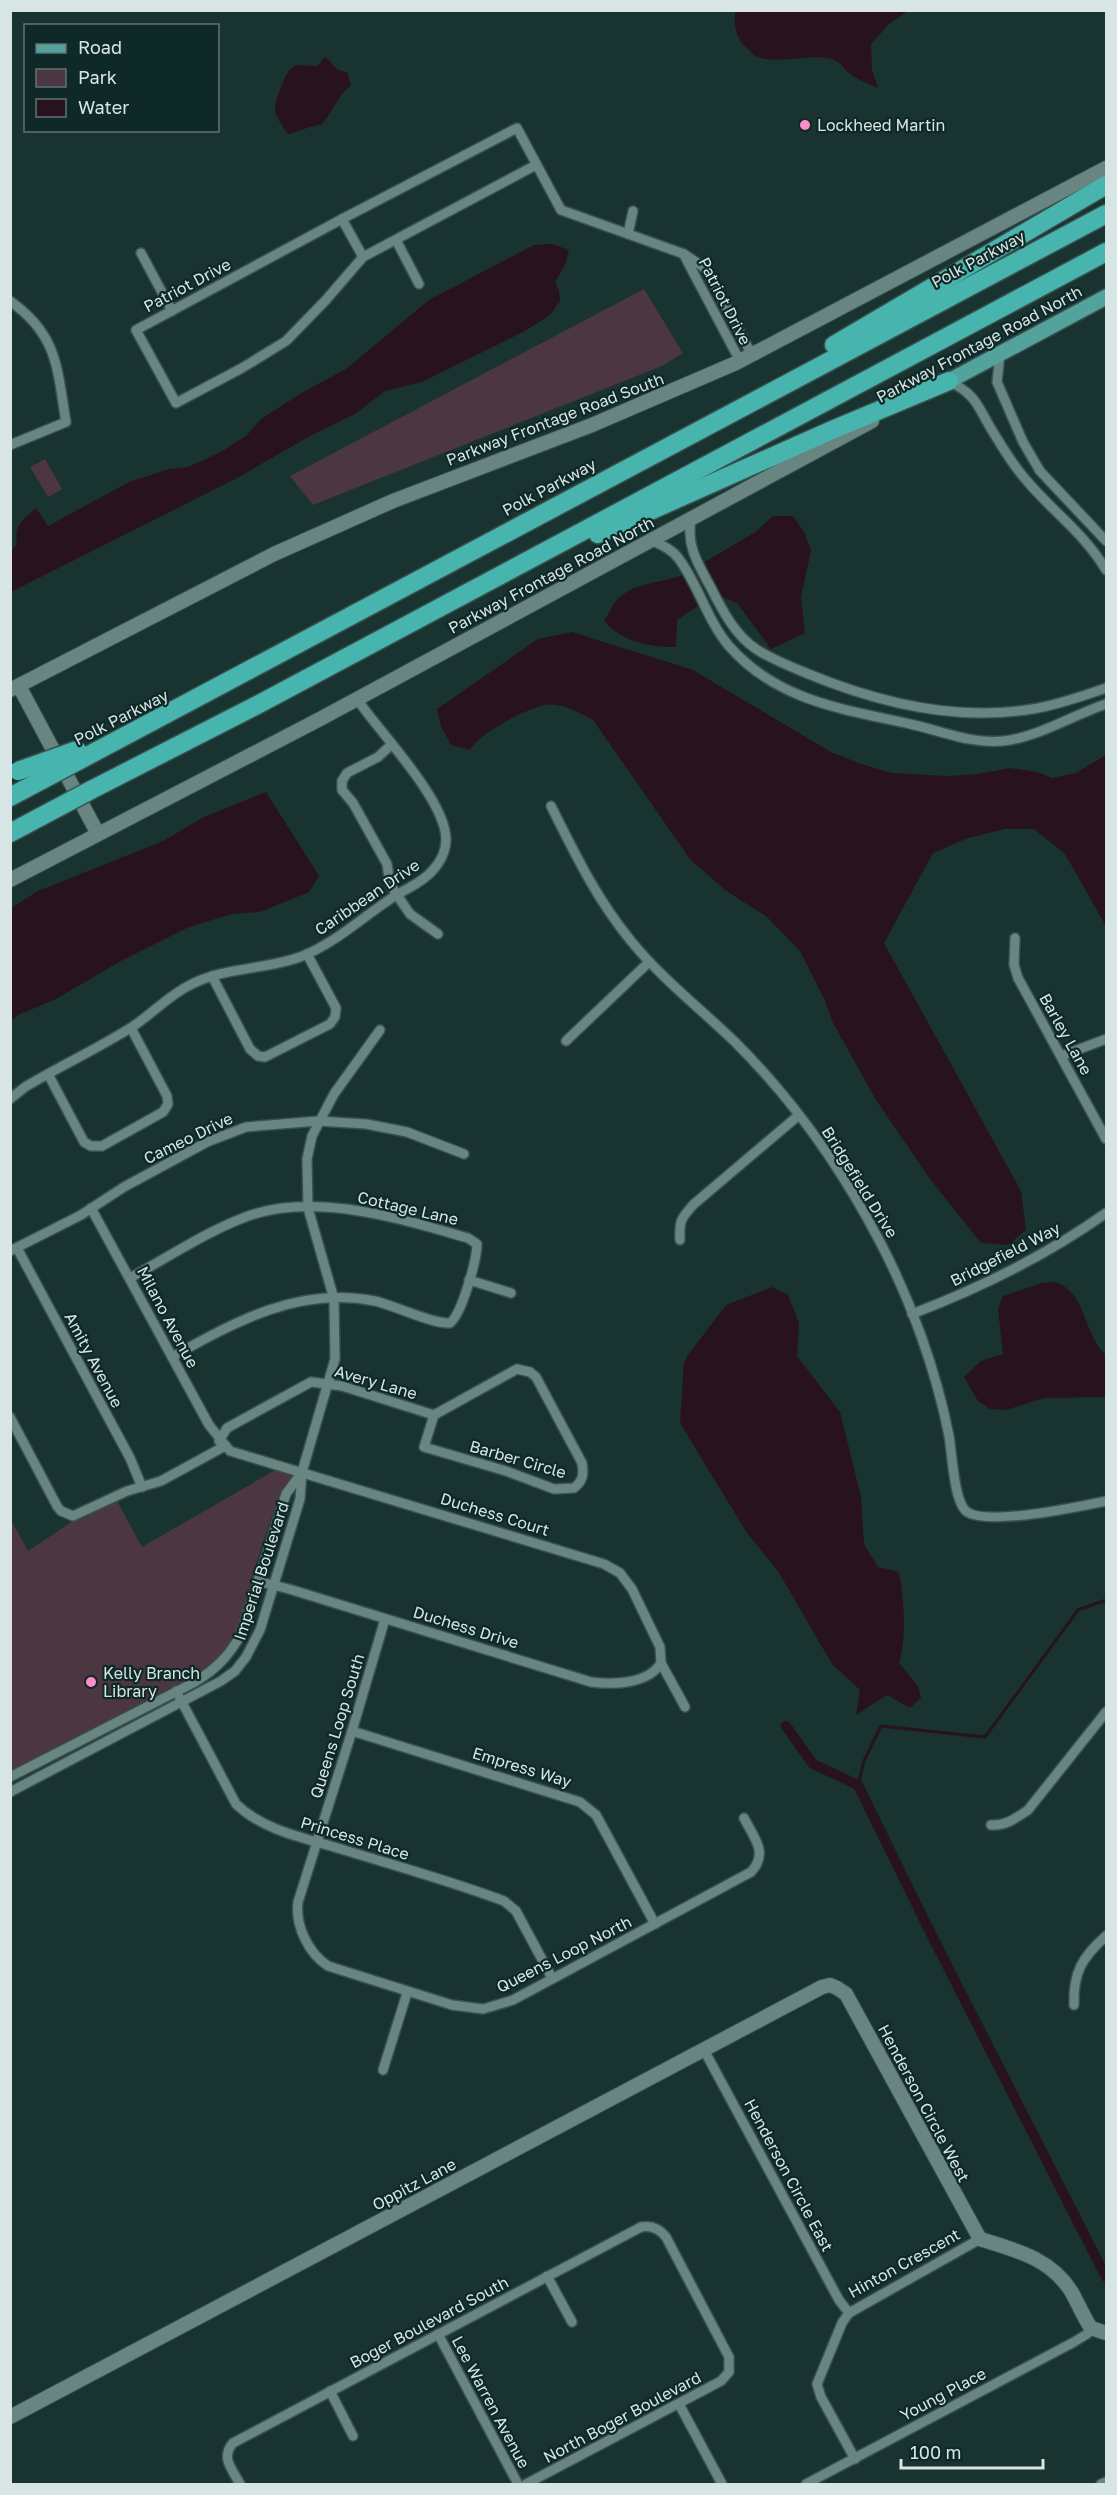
<svg xmlns="http://www.w3.org/2000/svg" width="1117" height="2495" font-family="'Golos Text',sans-serif">
  <style>
    .green { fill: #4c3641 }
    .water { fill: #28121e }
    .lines { fill: none; stroke-linecap: round; stroke-linejoin: round }
    .stream { stroke: #28121e; stroke-width: 3 }
    .canal { stroke: #28121e; stroke-width: 10 }
    .street-casing { stroke: #39504e; stroke-width: 12 }
    .secondary-casing { stroke: #39504e; stroke-width: 16 }
    .primary-casing { stroke: #39504e; stroke-width: 18 }
    .highway-casing { stroke: #39504e; stroke-width: 21 }
    .street { stroke: #688582; stroke-width: 9 }
    .secondary { stroke: #688582; stroke-width: 14 }
    .primary { stroke: #54a29c; stroke-width: 15 }
    .highway { stroke: #47b5ad; stroke-width: 18 }
    .highway-bridge-casing { stroke: #39504e; stroke-width: 21; stroke-linecap: butt }
    .highway-bridge { stroke: #47b5ad; stroke-width: 18 }
    .poi-dot { fill: #fa8fc8; stroke: #0e2927; stroke-width: 2 }
    .labels { text-anchor: middle; stroke-width: 4.5; stroke-linejoin: round; paint-order: stroke }
    .poi-label { font-size: 16px; fill: #d7e6e4; stroke: #0e2927; text-anchor: start }
    .street-label { font-size: 16px; fill: #d7e6e4; stroke: #0e2927 }
  </style>
  <rect width="100%" height="100%" fill="#193331"/>
  <g class="green">
    <path d="M644,289L683,353L662,366L313,505L290,476Z"/>
    <path d="M45,459L62,489L48,497L30,467Z"/>
    <path d="M277,1469L294,1474C273,1504 263,1543 252,1577C245,1598 243,1623 230,1643C221,1658 207,1667 193,1676L11,1771L10,1518L28,1551L73,1521L82,1519L117,1501L142,1547Z"/>
  </g>
  <g class="water">
    <path d="M735,11V10L908,11L889,24L871,44L872,70L878,88C870,84 861,81 853,76C844,71 842,62 832,59C807,53 779,65 758,57C753,55 751,51 747,48C735,38 734,25 735,11Z"/>
    <path d="M325,57C334,63 334,71 347,72L351,85C338,95 333,112 321,125C310,125 300,132 288,134C273,112 271,111 282,85C286,75 287,71 296,65L317,66Z"/>
    <path d="M552,244L569,250L565,265L555,282L559,290L560,301L550,315L525,331L422,382L385,391L355,414L310,436L239,477L11,592V551L17,544C14,525 22,520 36,508L48,526L129,482L169,469L188,467L221,452L247,435L261,419L303,392L346,369L429,300L534,245Z"/>
    <path d="M773,516H793L804,532L811,550L801,597L805,633L771,649L737,603L720,596L703,563L757,531Z"/>
    <path d="M682,575L698,606L677,620L676,647C648,647 623,642 604,621C609,614 613,602 620,597C637,582 662,583 682,575Z"/>
    <path d="M572,632L693,670L831,752L861,764L892,773L947,776L978,774L1010,768L1038,772L1052,778L1076,773L1106,755V926L1065,854L1034,829H1005L968,838L933,853L884,943L1021,1191L1026,1230L1008,1245L981,1243L930,1179L876,1100L833,1023L825,1001L800,951L767,917L725,890L690,859L593,720C580,713 561,702 545,705C526,709 479,733 470,750L451,745L441,726L437,709L538,639Z"/>
    <path d="M266,792L319,876L309,892L260,912L232,914L189,927L119,962L56,999L18,1015L11,1021V908L38,891L163,841L204,817Z"/>
    <path d="M1052,1282C1086,1287 1083,1335 1106,1355V1397L1044,1398L1006,1410L990,1409L978,1401L964,1377L981,1361L1003,1354L998,1309L1003,1296L1042,1283Z"/>
    <path d="M772,1287L788,1295L799,1323L797,1356L840,1412L861,1497L864,1544L878,1567L899,1572C904,1601 907,1634 899,1663L918,1686L921,1698L910,1708L887,1695L856,1715L860,1690L832,1664L778,1571L747,1533L689,1438L680,1422L684,1363L688,1355L726,1305Z"/>
  </g>
  <g class="lines">
    <path class="stream" d="M858,1785L864,1761L881,1726L985,1737L1078,1610L1106,1600"/>
    <path class="canal" d="M786,1726L813,1764L858,1785L930,1932L1106,2277"/>
    <defs>
      <g id="street">
        <path d="M536,165L363,257L325,301L286,341L242,368L176,403L136,330L342,219L517,128L561,210L684,254L706,269L752,355"/>
        <path d="M342,219L363,257"/>
        <path d="M628,234L633,211"/>
        <path d="M396,240L419,284"/>
        <path d="M141,253L172,311"/>
        <path d="M685,257L740,361"/>
        <path d="M10,301C58,335 57,368 66,422L10,445"/>
        <path d="M1000,354L997,382L1023,442L1040,471L1106,541"/>
        <path d="M949,381C978,396 977,406 993,432C1003,448 1014,467 1027,481C1053,512 1085,534 1106,570"/>
        <path d="M691,520C686,547 699,565 711,588C722,610 735,635 756,649C771,659 789,666 806,673C876,702 956,722 1032,709C1058,705 1082,696 1106,688"/>
        <path d="M653,541C662,545 673,550 679,559C699,586 707,620 729,646C777,701 843,709 910,724C942,731 970,744 1003,741C1039,737 1073,715 1106,704"/>
        <path d="M392,744L378,757L347,773L342,781V790L353,803L387,864L390,884L397,895L410,914L438,934"/>
        <path d="M551,806C575,854 596,898 631,941C662,979 701,1009 736,1043C794,1101 842,1169 880,1242C911,1301 936,1370 949,1436C952,1453 954,1501 966,1511C985,1527 1082,1506 1106,1501"/>
        <path d="M1015,938L1014,965L1018,978L1106,1139"/>
        <path d="M212,976L250,1049L258,1056L265,1057L330,1024L335,1017L336,1008L307,954"/>
        <path d="M566,1041L649,962"/>
        <path d="M1061,1056L1106,1039"/>
        <path d="M48,1074L84,1142L91,1146H102L163,1112L168,1104L167,1096L131,1028"/>
        <path d="M10,1099L25,1087C60,1066 97,1049 132,1027C152,1014 168,996 190,985C224,967 264,970 300,957C336,943 362,917 395,896C407,888 422,883 432,871C440,863 446,851 446,839C445,799 380,733 357,699"/>
        <path d="M91,1208L209,1425L230,1451L604,1564L620,1573L632,1589L660,1647L661,1663L685,1707"/>
        <path d="M680,1240C679,1221 681,1218 694,1204L799,1115"/>
        <path d="M17,1248L130,1458L142,1487"/>
        <path d="M10,1251L81,1215L124,1187L207,1142L246,1127L318,1121L366,1124L407,1132L464,1154"/>
        <path d="M130,1278C167,1258 204,1233 243,1218C311,1190 401,1219 468,1238L477,1244C477,1259 462,1314 450,1323C432,1324 396,1306 375,1301C300,1286 236,1321 172,1357"/>
        <path d="M469,1280L511,1293"/>
        <path d="M912,1314C980,1288 1047,1255 1106,1213"/>
        <path d="M517,1369L530,1372L536,1377L582,1463C584,1474 583,1481 574,1488L554,1489L506,1471L424,1447L434,1415Z"/>
        <path d="M10,1417L57,1506L61,1511L73,1516L127,1491L161,1481L225,1446"/>
        <path d="M219,1441L227,1428L311,1382L342,1386L434,1415"/>
        <path d="M257,1581L289,1589L591,1682C614,1685 648,1684 661,1663"/>
        <path d="M385,1619L352,1731L298,1902C295,1925 308,1953 328,1966L452,2005L483,2009L513,2000L751,1872C769,1853 754,1838 744,1818"/>
        <path d="M176,1691L236,1804C264,1831 305,1838 341,1849C396,1866 451,1881 504,1901L516,1911L552,1978"/>
        <path d="M352,1731L580,1802L596,1815L601,1824L655,1924"/>
        <path d="M10,1777L195,1682C216,1669 230,1655 241,1634L286,1494L302,1472"/>
        <path d="M10,1792L221,1681L235,1671L246,1657L260,1630L300,1499L302,1472L335,1359L334,1299L308,1208L307,1159L312,1136L334,1094L380,1030"/>
        <path d="M991,1825C1006,1826 1016,1818 1028,1810L1106,1712"/>
        <path d="M1074,2005C1073,1973 1082,1957 1106,1936"/>
        <path d="M704,2050L839,2300L849,2313"/>
        <path d="M383,2070L407,1993"/>
        <path d="M547,2276L572,2322"/>
        <path d="M438,2334L518,2484"/>
        <path d="M330,2391L353,2436"/>
        <path d="M679,2404L722,2484"/>
        <path d="M855,2459L821,2397L817,2384L842,2323L849,2313L980,2239"/>
        <path d="M240,2484C233,2470 220,2458 233,2443L641,2227C651,2225 659,2228 666,2237L729,2357V2372L721,2381L526,2484"/>
        <path d="M806,2484L1074,2342L1087,2334L1091,2328"/>
        <path d="M1101,2484L1106,2482"/>
      </g>
      <g id="secondary">
        <path d="M19,686L98,834"/>
        <path d="M10,690L274,554L393,501L592,425L736,363L1106,168"/>
        <path d="M10,880L320,719L872,421"/>
        <path d="M10,2417L822,1987L830,1985L837,1988L846,1994L980,2239C1015,2250 1050,2258 1071,2291C1078,2303 1083,2316 1091,2328L1106,2333"/>
      </g>
      <path id="primary" d="M949,381L1106,297"/>
      <g id="highway">
        <path d="M834,345L1106,185"/>
        <path d="M598,534L832,430L949,381"/>
        <path d="M78,761L1106,214"/>
        <path d="M91,790L261,703L1106,252"/>
        <path d="M10,797L25,789"/>
        <path d="M10,833L42,816"/>
      </g>
    </defs>
    <use href="#street" class="street-casing"/>
    <use href="#secondary" class="secondary-casing"/>
    <use href="#primary" class="primary-casing"/>
    <use href="#highway" class="highway-casing"/>
    <use href="#street" class="street"/>
    <use href="#secondary" class="secondary"/>
    <use href="#primary" class="primary"/>
    <use href="#highway" class="highway"/>
    <defs>
      <g id="highway-bridge">
        <path d="M18,771L77,750"/>
        <path d="M25,789L78,761"/>
        <path d="M42,816L91,790"/>
      </g>
    </defs>
    <use href="#highway-bridge" class="highway-bridge-casing"/>
    <use href="#highway-bridge" class="highway-bridge"/>
  </g>
  <g class="poi-dot">
    <circle cx="805" cy="125" r="6"/>
    <circle cx="91" cy="1682" r="6"/>
  </g>
  <g class="labels">
    <g class="poi-label">
      <text x="817" y="131">Lockheed Martin</text>
      <text x="103" y="1679">Kelly Branch<tspan x="103" dy="18">Library</tspan></text>
    </g>
    <g class="street-label">
      <text transform="translate(978 259) rotate(-28)" y="6">Polk Parkway</text>
      <text transform="translate(187 285) rotate(-28)" y="6">Patriot Drive</text>
      <text transform="translate(725 301) rotate(63)" y="6">Patriot Drive</text>
      <text transform="translate(979 344) rotate(-28)" y="6">Parkway Frontage Road North</text>
      <text transform="translate(555 419) rotate(-21)" y="6">Parkway Frontage Road South</text>
      <text transform="translate(549 487) rotate(-28)" y="6">Polk Parkway</text>
      <text transform="translate(551 575) rotate(-28)" y="6">Parkway Frontage Road North</text>
      <text transform="translate(121 717) rotate(-27)" y="6">Polk Parkway</text>
      <text transform="translate(367 897) rotate(-34)" y="6">Caribbean Drive</text>
      <text transform="translate(1066 1034) rotate(61)" y="6">Barley Lane</text>
      <text transform="translate(188 1138) rotate(-26)" y="6">Cameo Drive</text>
      <text transform="translate(860 1182) rotate(58)" y="6">Bridgefield Drive</text>
      <text transform="translate(408 1208) rotate(13)" y="6">Cottage Lane</text>
      <text transform="translate(1005 1254) rotate(-27)" y="6">Bridgefield Way</text>
      <text transform="translate(168 1317) rotate(62)" y="6">Milano Avenue</text>
      <text transform="translate(94 1360) rotate(62)" y="6">Amity Avenue</text>
      <text transform="translate(376 1382) rotate(16)" y="6">Avery Lane</text>
      <text transform="translate(518 1459) rotate(16)" y="6">Barber Circle</text>
      <text transform="translate(495 1514) rotate(17)" y="6">Duchess Court</text>
      <text transform="translate(261 1571) rotate(-72)" y="6">Imperial Boulevard</text>
      <text transform="translate(466 1627) rotate(17)" y="6">Duchess Drive</text>
      <text transform="translate(337 1726) rotate(-73)" y="6">Queens Loop South</text>
      <text transform="translate(522 1767) rotate(17)" y="6">Empress Way</text>
      <text transform="translate(355 1838) rotate(17)" y="6">Princess Place</text>
      <text transform="translate(564 1954) rotate(-27)" y="6">Queens Loop North</text>
      <text transform="translate(924 2103) rotate(62)" y="6">Henderson Circle West</text>
      <text transform="translate(789 2175) rotate(62)" y="6">Henderson Circle East</text>
      <text transform="translate(414 2184) rotate(-28)" y="6">Oppitz Lane</text>
      <text transform="translate(904 2263) rotate(-29)" y="6">Hinton Crescent</text>
      <text transform="translate(429 2322) rotate(-28)" y="6">Boger Boulevard South</text>
      <text transform="translate(943 2394) rotate(-28)" y="6">Young Place</text>
      <text transform="translate(491 2402) rotate(62)" y="6">Lee Warren Avenue</text>
      <text transform="translate(622 2417) rotate(-28)" y="6">North Boger Boulevard</text>
    </g>
  </g>
  <rect width="1117" height="2495" fill="none" stroke="#d7e6e4" stroke-width="24"/>
  <rect x="24" y="24" width="195" height="108" fill="#0e2927" stroke="#5e7573" stroke-width="1.5"/>
  <rect x="36" y="44" width="30" height="9" fill="#54a29c" stroke="#5e7573" stroke-width="1.5"/>
  <text x="78" y="54" font-size="18" fill="#d7e6e4">Road</text>
  <rect x="36" y="69" width="30" height="18" fill="#4c3641" stroke="#5e7573" stroke-width="1.5"/>
  <text x="78" y="84" font-size="18" fill="#d7e6e4">Park</text>
  <rect x="36" y="99" width="30" height="18" fill="#28121e" stroke="#5e7573" stroke-width="1.5"/>
  <text x="78" y="114" font-size="18" fill="#d7e6e4">Water</text>
  <path d="M901 2459v9h142v-9" fill="none" stroke="#d7e6e4" stroke-width="3"/>
  <text x="910" y="2459" font-size="18" fill="#d7e6e4" stroke="#0e2927" stroke-width="4.5" paint-order="stroke">100 m</text>
</svg>
